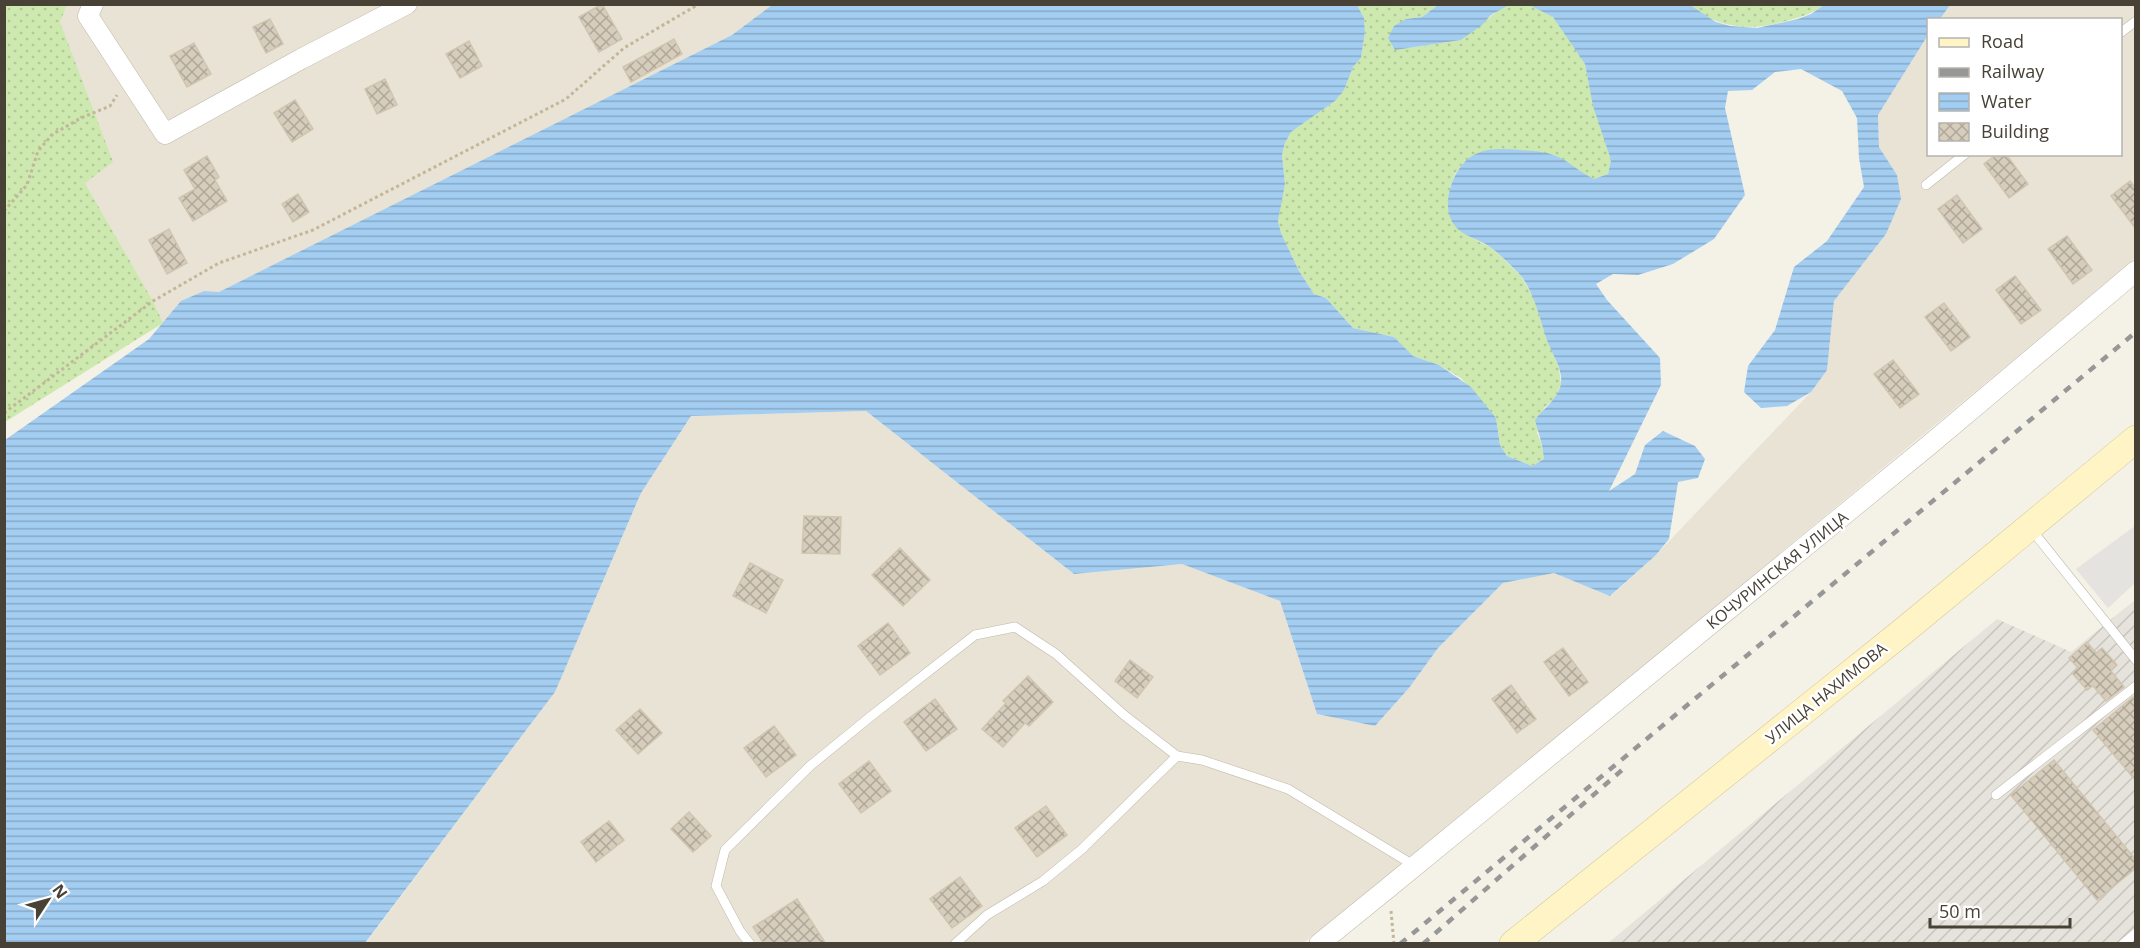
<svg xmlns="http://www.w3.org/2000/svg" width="2140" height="948" font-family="'Open Sans',sans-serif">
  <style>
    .residential { fill: #e8e3d5 }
    .industrial { fill: url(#industrial-furrows) }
    .grass { fill: url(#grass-dots) }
    .parking { fill: #e5e3df }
    .water { fill: url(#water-rules) }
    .building { fill: url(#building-cross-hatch); stroke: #d1c5b0; stroke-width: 1.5 }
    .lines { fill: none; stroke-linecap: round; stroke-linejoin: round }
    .service-casing { stroke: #c0b9aa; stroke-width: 10 }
    .minor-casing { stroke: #c0b9aa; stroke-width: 21 }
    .secondary-casing { stroke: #d5c796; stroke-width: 28 }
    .path { stroke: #c2b69b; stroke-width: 3; stroke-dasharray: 3 3; stroke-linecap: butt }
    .service { stroke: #fff; stroke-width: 9 }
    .minor { stroke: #fff; stroke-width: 20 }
    .secondary { stroke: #fff4c6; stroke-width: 27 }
    .rail { stroke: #979797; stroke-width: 4.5; stroke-dasharray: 8 8; stroke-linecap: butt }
    .labels { text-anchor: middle; stroke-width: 5; stroke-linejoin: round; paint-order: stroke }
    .street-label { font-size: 16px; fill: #474136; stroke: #fff }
  </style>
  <defs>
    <pattern id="industrial-furrows" width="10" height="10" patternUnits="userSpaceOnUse" patternTransform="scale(1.5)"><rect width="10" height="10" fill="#e6e2dc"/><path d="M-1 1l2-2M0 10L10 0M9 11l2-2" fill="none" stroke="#c7c3bd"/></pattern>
    <pattern id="grass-dots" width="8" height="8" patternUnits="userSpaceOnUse" patternTransform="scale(1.5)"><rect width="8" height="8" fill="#cde9af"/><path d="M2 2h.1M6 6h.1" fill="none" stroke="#b1c997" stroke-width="1.8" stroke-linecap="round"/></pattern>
    <pattern id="water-rules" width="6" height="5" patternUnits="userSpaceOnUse" patternTransform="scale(1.5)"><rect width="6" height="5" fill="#a3cef2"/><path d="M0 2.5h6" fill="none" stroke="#87a9c5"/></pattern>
    <pattern id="building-cross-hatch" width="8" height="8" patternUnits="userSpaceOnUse" patternTransform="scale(1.5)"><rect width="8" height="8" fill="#d6cdbc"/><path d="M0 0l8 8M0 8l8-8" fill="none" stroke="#afa89a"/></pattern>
  </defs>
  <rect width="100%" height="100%" fill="#f4f1e7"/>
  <g class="residential">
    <path d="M67,4L772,5L732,35L329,238L219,292L204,291L182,301L163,323L153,301L85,183L60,22Z"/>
    <path d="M1950,5H2135V259L1417,854L1303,943L365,944L555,692L641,493L691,416L866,411L1074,574L1182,564L1280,601L1317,714L1375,726L1409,688L1438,648L1503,583L1554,573L1611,596L1656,555L1811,392L1827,369L1834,301L1886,234L1897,175L1879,147L1878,115L1928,35V154H2120V20L1940,19Z"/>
  </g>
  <path class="industrial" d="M2135,600V943L1607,944L1997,619L2071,652Z"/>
  <g class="grass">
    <path d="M5,4L67,5L60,22L113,162L85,183L153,301L163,323L5,422Z"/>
    <path d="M1357,5H1438L1422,17L1406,19L1408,48L1461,40L1503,7L1509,5H1529L1553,17L1578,52L1585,64L1591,92L1611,160L1608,174L1594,180C1585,175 1578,169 1570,165C1530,143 1505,153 1464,162L1455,174L1450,188L1468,236L1492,248L1521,276L1535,300L1559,369L1561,384L1555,398L1544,408L1537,433L1542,445L1544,459L1532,466L1507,456L1500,445L1496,418L1461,378L1439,365L1413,356L1394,337L1353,328L1326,298L1314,294L1299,271L1281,233L1278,221L1279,209L1285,184L1282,155L1285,143L1291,132L1335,101L1344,90L1353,67L1361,58L1365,32L1364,18Z"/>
    <path d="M1690,5H1824C1810,15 1798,18 1782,22C1748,32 1716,27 1690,5Z"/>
  </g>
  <path class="parking" d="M2135,526V583L2108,608L2076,569Z"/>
  <g class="water">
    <path d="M1357,5L1364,18L1365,32L1361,58L1353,67L1344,90L1335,101L1291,132L1285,143L1282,155L1285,184L1278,221L1281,233L1299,271L1314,294L1326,298L1353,328L1394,337L1413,356L1439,365L1471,387L1496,418L1500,445L1507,456L1532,466L1544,459L1542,445L1535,420C1543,409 1559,398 1561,383C1563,369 1552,354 1547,340C1540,319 1535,296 1522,277C1518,272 1498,253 1493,249C1478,237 1457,237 1450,217C1445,202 1450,182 1459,169C1474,147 1496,148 1520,150C1532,151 1544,151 1556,156C1569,161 1581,173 1594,179L1608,174L1611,160L1593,106L1585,64L1553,17L1529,5H1690L1716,22L1730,26L1757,28L1798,19L1811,14L1824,5H1950L1940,19L1928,20V35L1878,115L1879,147L1897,175L1901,199L1886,234L1834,301L1827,370L1811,392L1787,406L1761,408L1744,392L1748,366L1775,330L1794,267L1827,241L1864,187L1859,158L1857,118L1842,91L1801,69L1775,72L1752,90L1728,91L1725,108L1745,195L1714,239L1673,264L1638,275L1613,274L1596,284L1607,300L1660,358L1661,385L1609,491L1635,474L1645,445L1663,431L1695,446L1705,459L1698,478L1678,482L1669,539L1656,555L1610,596L1554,573L1503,583L1438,648L1409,688L1375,726L1317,714L1280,601L1182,564L1074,574L866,411L691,416L641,493L555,692L365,943H5V440L149,339L181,301L204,291L219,292L732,35L772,5Z"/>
    <path d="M1438,5V4L1509,5L1491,15L1482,25L1461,40L1395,50L1388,38L1394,26L1406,19L1422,17Z"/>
  </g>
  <g class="building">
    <path d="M602,4L622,39L599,52L579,17Z"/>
    <path d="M270,19L283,44L266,53L253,27Z"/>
    <path d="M674,39L682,54L631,82L623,67Z"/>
    <path d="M469,41L482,66L460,78L446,54Z"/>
    <path d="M194,43L211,74L187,87L170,56Z"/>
    <path d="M385,79L397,105L377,114L365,89Z"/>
    <path d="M295,100L313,129L292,142L274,113Z"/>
    <path d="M1997,154H2006L2028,184L2009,198L1984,164Z"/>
    <path d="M207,156L219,177L215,180L227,201L193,221L179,198L195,189L184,170Z"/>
    <path d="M2130,181L2136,189V229L2111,196Z"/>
    <path d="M298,194L309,212L293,222L282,204Z"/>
    <path d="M1957,195L1982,229L1963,243L1938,209Z"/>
    <path d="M169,229L187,263L167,274L149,240Z"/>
    <path d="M2067,236L2092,270L2073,284L2048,249Z"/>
    <path d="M2015,276L2041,310L2021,324L1996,290Z"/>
    <path d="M1944,303L1970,337L1951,351L1925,317Z"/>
    <path d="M1893,360L1919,394L1900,408L1874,374Z"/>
    <path d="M804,516L841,517L840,554L802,553Z"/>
    <path d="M900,548L930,580L903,606L872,575Z"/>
    <path d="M750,563L783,580L766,613L733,596Z"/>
    <path d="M888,623L910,653L880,675L858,646Z"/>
    <path d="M2087,642L2096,653L2102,648L2117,665L2111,671L2124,687L2106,701L2093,686L2087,690L2072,673L2078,668L2069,658Z"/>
    <path d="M1563,648L1588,682L1569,696L1544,662Z"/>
    <path d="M1130,660L1153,677L1137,698L1115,681Z"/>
    <path d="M1028,676L1053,702L1029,726L1025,723L1003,747L982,729L1006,703L1003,701Z"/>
    <path d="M1511,685L1536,719L1517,733L1492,699Z"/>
    <path d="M2133,697L2136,701V781L2093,730Z"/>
    <path d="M935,699L957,729L926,751L904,722Z"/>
    <path d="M640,709L662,733L638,754L616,730Z"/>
    <path d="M774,726L796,755L766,777L744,748Z"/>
    <path d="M2054,760L2136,860V868L2097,900L2011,795Z"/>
    <path d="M869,761L891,791L861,813L839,784Z"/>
    <path d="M1046,806L1067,835L1037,857L1015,828Z"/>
    <path d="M689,812L711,836L693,852L671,829Z"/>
    <path d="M609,821L624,840L596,862L581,842Z"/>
    <path d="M960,877L982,906L952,928L930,899Z"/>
    <path d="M797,899L826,944H764L753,927Z"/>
  </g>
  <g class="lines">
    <defs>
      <g id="service">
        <path d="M2120,33L2136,21"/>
        <path d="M1926,185L1965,154"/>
        <path d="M2031,529L2136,660"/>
        <path d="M1996,795L2136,686"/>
        <path d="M750,944L740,931L716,886L725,850L810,766L870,717L975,635L1015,627L1056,654L1124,715L1177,756"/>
        <path d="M955,944L987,915L1043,881L1082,849L1177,756L1202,760L1288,789L1415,866"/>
        <path d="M2123,944L2136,933"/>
      </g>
      <g id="minor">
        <path d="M93,4L88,16L165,134L301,59L407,4"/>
        <path d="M1319,944L1388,888L1928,446L2136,271"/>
      </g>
      <path id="secondary" d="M1513,944L1901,633L2136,439"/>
    </defs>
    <use href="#service" class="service-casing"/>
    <use href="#minor" class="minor-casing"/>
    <use href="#secondary" class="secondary-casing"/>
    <g class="path">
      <path d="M4,211L27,185L38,151L53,134L81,118L110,106L117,95"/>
      <path d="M4,413L153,301L219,263L313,230L566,99L624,48L699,4"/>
      <path d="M1391,911L1394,944"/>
    </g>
    <use href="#service" class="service"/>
    <use href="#minor" class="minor"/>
    <use href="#secondary" class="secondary"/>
    <g class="rail">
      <path d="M1400,944L2136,332"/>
      <path d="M1423,944L1622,770"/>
    </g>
  </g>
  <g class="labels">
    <g class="street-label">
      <text transform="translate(1777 570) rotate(-39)" y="6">КОЧУРИНСКАЯ УЛИЦА</text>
      <text transform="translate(1826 693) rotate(-39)" y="6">УЛИЦА НАХИМОВА</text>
    </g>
  </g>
  <rect width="2140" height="948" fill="none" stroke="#474136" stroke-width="12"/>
  <rect x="1927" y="18" width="195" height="138" fill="#ffffff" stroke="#b5b3af" stroke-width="1.5"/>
  <rect x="1939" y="38" width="30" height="9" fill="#fff4c6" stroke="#b5b3af" stroke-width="1.5"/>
  <text x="1981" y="48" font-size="18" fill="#474136">Road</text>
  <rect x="1939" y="68" width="30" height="9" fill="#979797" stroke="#b5b3af" stroke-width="1.5"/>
  <text x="1981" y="78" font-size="18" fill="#474136">Railway</text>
  <rect x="1939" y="93" width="30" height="18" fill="url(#water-rules)" stroke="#b5b3af" stroke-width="1.5"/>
  <text x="1981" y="108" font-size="18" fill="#474136">Water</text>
  <rect x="1939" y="123" width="30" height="18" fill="url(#building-cross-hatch)" stroke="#b5b3af" stroke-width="1.5"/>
  <text x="1981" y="138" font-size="18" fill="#474136">Building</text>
  <g transform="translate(48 900) rotate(54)" stroke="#ffffff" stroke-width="4.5" paint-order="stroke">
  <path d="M0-4.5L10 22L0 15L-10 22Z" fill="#474136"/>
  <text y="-9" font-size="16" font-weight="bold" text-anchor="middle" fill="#474136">N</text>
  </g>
  <path d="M1930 918v9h140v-9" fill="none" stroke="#474136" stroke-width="3"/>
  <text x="1939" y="918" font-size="18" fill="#474136" stroke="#ffffff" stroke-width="4.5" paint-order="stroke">50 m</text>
</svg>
